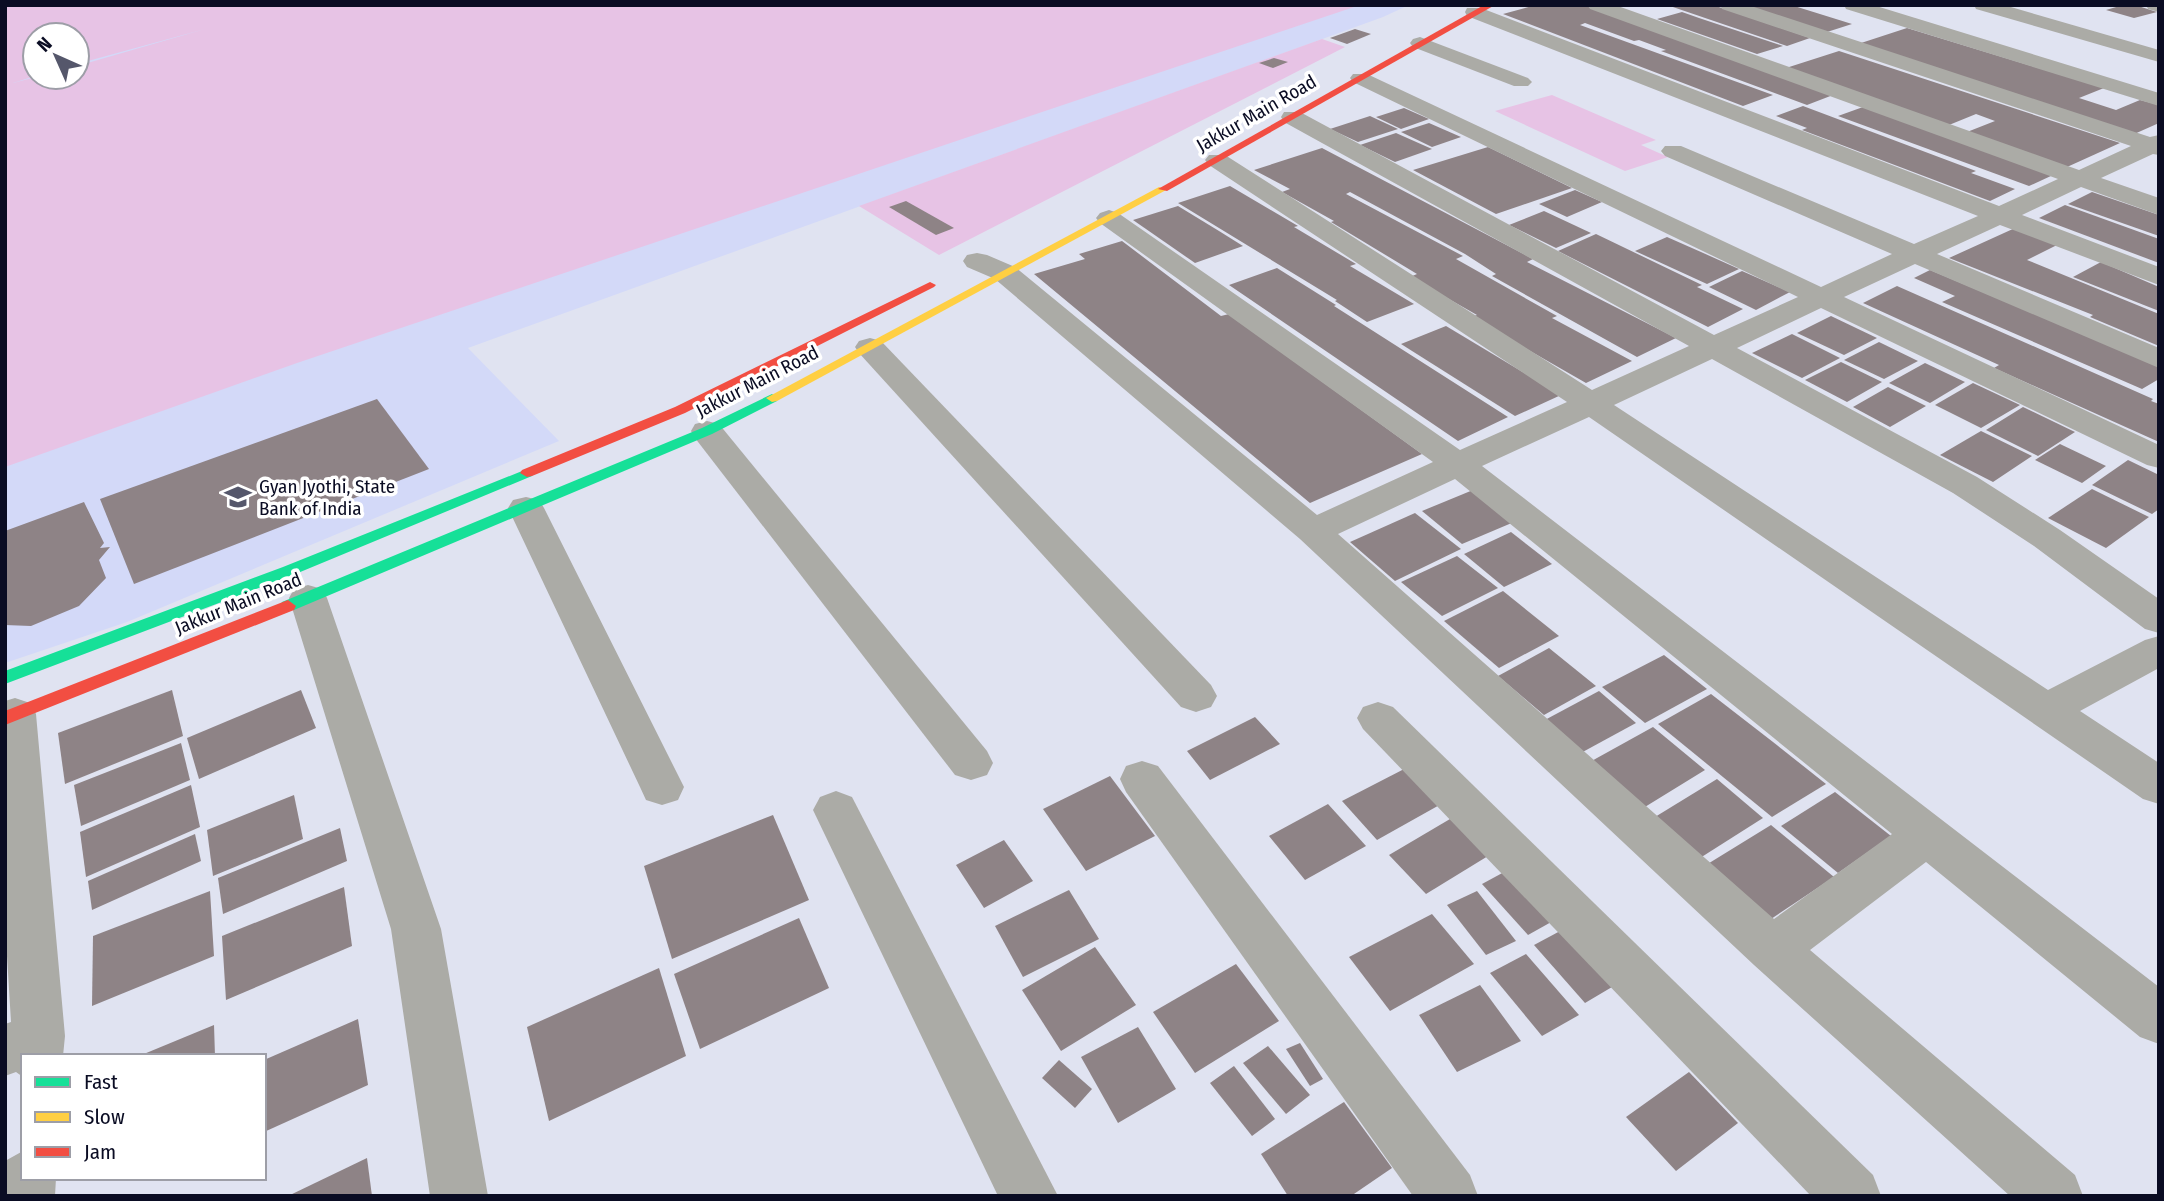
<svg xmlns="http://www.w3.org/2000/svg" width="2164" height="1201" font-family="'Fira Sans Condensed',sans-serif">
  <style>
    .built { fill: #d3d9f8; fill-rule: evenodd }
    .green { fill: #e7c3e5; fill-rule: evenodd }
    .building { fill: #8e8386 }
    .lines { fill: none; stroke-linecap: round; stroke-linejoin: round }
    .street { fill: #ababa6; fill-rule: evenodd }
    .fast { fill: #16e098; fill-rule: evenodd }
    .slow { fill: #ffcf43; fill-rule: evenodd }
    .jam { fill: #f24e42; fill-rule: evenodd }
    .labels { text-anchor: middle; stroke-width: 7; stroke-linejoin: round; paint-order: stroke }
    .street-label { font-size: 19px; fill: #0a0c23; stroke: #fff }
    .poi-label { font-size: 19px; fill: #0a0c23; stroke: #fff; text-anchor: start }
  </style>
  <rect width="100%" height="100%" fill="#e0e3f1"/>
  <path class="built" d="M5,5H1409L1383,17L468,348L559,441L127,622L5,663ZM35,35H77V77H35Z"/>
  <g class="green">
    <path d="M5,5H1360L297,363L5,467ZM205,29L77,66V77H36L13,83L35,76V35H77V64Z"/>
    <path d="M1322,39L1345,47L939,255L859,206Z"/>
    <path d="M1552,95L1656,140L1641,145L1668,157L1625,171L1495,111Z"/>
  </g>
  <g class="building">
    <path d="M1530,5H1583L1833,95L1807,105L1661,51L1666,50L1639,40L1634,41L1585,23L1580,25L1773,95L1743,106L1503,14L1532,6Z"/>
    <path d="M1667,5H1713L1810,38L1787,46Z"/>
    <path d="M1745,5H1791L1852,24L1827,32Z"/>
    <path d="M2123,5H2135L2157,12L2134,18L2106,10Z"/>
    <path d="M1682,12L1699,18L1783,46L1757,54L1657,19Z"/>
    <path d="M1907,28L2104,88L2079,98L2116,110L2140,100L2159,105V123L2132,135L1858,44Z"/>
    <path d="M1355,29L1371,34L1347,44L1330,38Z"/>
    <path d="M1839,51L2120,143L2067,167L1967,132L1995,121L1976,114L1949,125L1786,68Z"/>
    <path d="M1274,58L1288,62L1273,68L1259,63Z"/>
    <path d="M1803,106L1976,171L1971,173L2015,189L1990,201L1802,130L1807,128L1776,116Z"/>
    <path d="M1863,107L2053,175L2029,186L1838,116Z"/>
    <path d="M1404,108L1429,119L1401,129L1376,117Z"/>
    <path d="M1370,116L1398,129L1358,142L1330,129Z"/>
    <path d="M1429,123L1461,137L1432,147L1401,132Z"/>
    <path d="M1396,133L1432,149L1395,162L1360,145Z"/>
    <path d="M1488,147L1572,188L1496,214L1413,170Z"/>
    <path d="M1322,148L1533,259L1527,262L1676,338L1637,357L1492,276L1496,274L1465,254L1350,192L1346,194L1463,256L1456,259L1557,316L1552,318L1632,361L1586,383L1471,317L1477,315L1410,277L1417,274L1331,222L1334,221L1282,192L1290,189L1254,170Z"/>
    <path d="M1230,186L1298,226L1294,227L1356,264L1350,266L1414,304L1367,322L1335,301L1337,300L1178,203Z"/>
    <path d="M1575,190L1602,202L1567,217L1539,204Z"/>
    <path d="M2092,192L2159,215V236L2068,204Z"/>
    <path d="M906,201L954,228L936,235L889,207Z"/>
    <path d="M2065,205L2159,239V263L2039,218Z"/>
    <path d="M1178,206L1219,231L1243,246L1195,263L1133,220Z"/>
    <path d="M1544,211L1591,233L1556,248L1509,225Z"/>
    <path d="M2015,228L2057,245L2027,260L2159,314V346L2090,317L2093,315L1949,258Z"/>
    <path d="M1596,234L1702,285L1697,287L1743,309L1708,327L1558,251Z"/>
    <path d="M1667,237L1701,252L1739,269L1707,284L1635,251Z"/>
    <path d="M1122,241L1221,316L1229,314L1422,454L1310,503L1034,274L1085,259L1079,254Z"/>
    <path d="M2101,262L2159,287V311L2073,277Z"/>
    <path d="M1277,268L1336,305L1334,306L1508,417L1458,441L1229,285Z"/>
    <path d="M1930,270L2159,366V379L2142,389L1942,302L1955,296L1914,278Z"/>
    <path d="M1742,271L1790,292L1756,310L1709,287Z"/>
    <path d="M1897,286L2153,399L2151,401L2159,404V442L1994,368L1999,365L1863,303Z"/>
    <path d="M1831,316L1877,338L1844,355L1797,333Z"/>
    <path d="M1446,326L1561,395L1515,416L1401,344Z"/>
    <path d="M1792,334L1840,358L1802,378L1752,353Z"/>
    <path d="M1879,342L1918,361L1884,379L1844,360Z"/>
    <path d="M1841,362L1882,382L1847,402L1805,380Z"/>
    <path d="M1925,363L1965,382L1930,403L1889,383Z"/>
    <path d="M1973,383L2020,405L1981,428L1935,405Z"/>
    <path d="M1888,387L1926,406L1890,427L1853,407Z"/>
    <path d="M377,399L429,469L134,584L100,499Z"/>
    <path d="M2023,407L2075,432L2038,456L1986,430Z"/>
    <path d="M1981,431L2032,456L1993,482L1940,455Z"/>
    <path d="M2060,444L2106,466L2082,483L2035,460Z"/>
    <path d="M2128,460L2159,475V509L2152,514L2092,485Z"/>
    <path d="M2092,489L2149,517L2106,548L2048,518Z"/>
    <path d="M1473,490L1514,522L1462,544L1422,511Z"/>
    <path d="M84,502L104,543L100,548L110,547L99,560L106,578L79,606L31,626L5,625V531Z"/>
    <path d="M1415,513L1461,549L1395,581L1350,542Z"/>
    <path d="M1511,532L1552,564L1504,587L1464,554Z"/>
    <path d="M1457,556L1498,588L1442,616L1401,582Z"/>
    <path d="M1503,591L1559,636L1499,668L1444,621Z"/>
    <path d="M1549,648L1596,686L1544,715L1498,676Z"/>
    <path d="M1664,655L1707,689L1645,723L1602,687Z"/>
    <path d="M172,690L183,736L65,784L58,733Z"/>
    <path d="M301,690L316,728L199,779L187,738Z"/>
    <path d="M1599,691L1636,723L1579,754L1543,721Z"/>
    <path d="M1711,694L1773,742L1826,784L1772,817L1658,724Z"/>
    <path d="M1255,717L1280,744L1210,780L1187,751Z"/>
    <path d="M1653,727L1705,770L1640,810L1588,763Z"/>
    <path d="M181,743L190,780L81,826L74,785Z"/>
    <path d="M1408,767L1443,803L1377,840L1342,801Z"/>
    <path d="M1110,776L1155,836L1086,871L1043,809Z"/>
    <path d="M1717,779L1763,818L1700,858L1655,817Z"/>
    <path d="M191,785L200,827L86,877L80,832Z"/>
    <path d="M1835,792L1891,836L1838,873L1781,826Z"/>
    <path d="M294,795L303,839L213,876L207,830Z"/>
    <path d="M1328,804L1366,846L1305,880L1269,836Z"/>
    <path d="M773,815L809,900L672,959L644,866Z"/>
    <path d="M1450,819L1488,856L1426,894L1389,855Z"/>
    <path d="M1771,825L1834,877L1768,921L1706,865Z"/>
    <path d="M340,828L347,861L223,914L218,878Z"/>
    <path d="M195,834L201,861L92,910L88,881Z"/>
    <path d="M1004,840L1033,881L984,908L956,865Z"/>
    <path d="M1506,871L1553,921L1528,935L1482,884Z"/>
    <path d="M344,887L352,946L226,1000L222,936Z"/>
    <path d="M1069,890L1099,939L1023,977L995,926Z"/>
    <path d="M210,891L214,956L92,1006L93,936Z"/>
    <path d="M1477,891L1516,941L1486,955L1447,905Z"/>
    <path d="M1432,914L1474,964L1390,1011L1349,957Z"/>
    <path d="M799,918L829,988L700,1049L674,974Z"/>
    <path d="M1562,930L1612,987L1585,1003L1534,945Z"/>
    <path d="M1095,947L1136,1005L1061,1051L1022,990Z"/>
    <path d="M1526,954L1579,1015L1542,1036L1490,973Z"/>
    <path d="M1236,964L1279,1021L1195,1073L1153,1012Z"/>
    <path d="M659,968L686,1056L549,1121L527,1027Z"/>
    <path d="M1480,985L1521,1041L1457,1072L1419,1015Z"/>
    <path d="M358,1019L368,1085L264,1132V1060Z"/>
    <path d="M214,1025L215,1056H139Z"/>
    <path d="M1138,1027L1176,1089L1118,1123L1081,1057Z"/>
    <path d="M1300,1043L1323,1079L1310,1086L1286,1049Z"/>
    <path d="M1268,1046L1310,1095L1286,1114L1243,1063Z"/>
    <path d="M1059,1060L1092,1089L1075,1108L1042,1078Z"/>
    <path d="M1234,1066L1275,1119L1252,1136L1210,1083Z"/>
    <path d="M1689,1072L1738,1123L1676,1171L1626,1117Z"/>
    <path d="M1344,1102L1392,1168L1351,1196H1288L1261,1154Z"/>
    <path d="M367,1158L372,1196H288Z"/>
  </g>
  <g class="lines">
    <g class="street">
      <path d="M1588,5H1615L2079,170L2131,146L1722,9L1720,5H1748L2150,137L2159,135V155L2153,154L2101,178L2159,198V215L2081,187L2022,215L2159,267V285L2000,225L1937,254L2159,348V368L1915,264L1844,297L2159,445V468L2147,465L1821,308L1737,348L1977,477L2060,530L2159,599V633L2145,629L2034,546L1953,493L1712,359L1614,405L2048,690L2145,640L2159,636V668L2080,711L2159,763V804L2143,799L1589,417L1482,466L2159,987V1044L2140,1037L1926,862L1810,950L2075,1175L2083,1196H2010L1754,965L1300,539L995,279L967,267L963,261L967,255L977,253L987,255L1015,267L1317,515L1433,462L1100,223L1096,218L1100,213L1109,210L1118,213L1460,450L1567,402L1209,165L1205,160L1209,155H1225L1592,390L1689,346L1284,122L1281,117L1284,112H1300L1714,335L1798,297L1353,82L1350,78L1353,74H1367L1821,287L1892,254L1665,156L1661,151L1665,146H1681L1914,244L1978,216L1467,16L1465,12L1467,8H1481L1999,206L2058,179L1590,9ZM1455,479L1892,834L1774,919L1338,534Z"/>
      <path d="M1844,5H1873L2159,93V106L1846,9Z"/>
      <path d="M1974,5H2004L2159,50V62L1976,9Z"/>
      <path d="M2146,5H2159V12L2148,9Z"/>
      <path d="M1420,37L1528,78L1532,82L1528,86H1514L1413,47L1410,43L1413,39Z"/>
      <path d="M870,338L881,341L1211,685L1217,696L1211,707L1196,712L1181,707L859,353L855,347L859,341Z"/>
      <path d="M707,421L719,424L987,751L993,763L987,775L971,780L955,775L695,438L691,431L695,424Z"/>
      <path d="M526,497L539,500L544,508L684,787L678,800L662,805L646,800L640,787L508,508L513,500Z"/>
      <path d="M308,585L322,589L327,598L441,929L488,1196H430L391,929L289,598L294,589Z"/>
      <path d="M15,698L30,703L36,714L65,1036L63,1056H23V1077L16,1072L5,1076V1024L11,1022L5,923V701Z"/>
      <path d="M1378,702L1393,707L1873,1175L1881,1196H1811L1363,729L1357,718L1363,707Z"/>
      <path d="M1142,761L1158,766L1470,1175L1478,1196H1413L1126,792L1120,779L1126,766Z"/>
      <path d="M836,791L852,797L1058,1196H998L813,810L820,797Z"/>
      <path d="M23,1151V1178H56L55,1196H5V1161Z"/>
    </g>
    <g class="fast">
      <path d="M772,394L778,398L777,401L712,434L294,610H282L280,606L282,602L702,428Z"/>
      <path d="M527,469L534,473L532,476L293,575L5,684V671L283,567Z"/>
    </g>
    <path class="slow" d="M1159,187L1168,189L777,401L772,402L766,398Z"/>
    <g class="jam">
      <path d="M1484,5H1495L1167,191L1158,189Z"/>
      <path d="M930,282L936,285L934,287L685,413L532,476L527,477L520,473L522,470L675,407Z"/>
      <path d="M288,600L296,606L294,610L5,725V711Z"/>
    </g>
  </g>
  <defs>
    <symbol id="university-bare" viewBox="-9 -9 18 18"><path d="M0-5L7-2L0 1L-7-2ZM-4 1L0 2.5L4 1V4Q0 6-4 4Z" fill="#55576b" stroke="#fff" stroke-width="2.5" paint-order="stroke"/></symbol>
  </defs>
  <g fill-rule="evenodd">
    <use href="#university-bare" x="219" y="478" width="38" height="38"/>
  </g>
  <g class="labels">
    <g class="street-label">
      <text transform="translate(1256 113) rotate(-30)" y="7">Jakkur Main Road</text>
      <text transform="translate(757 381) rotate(-27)" y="7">Jakkur Main Road</text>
      <text transform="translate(238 603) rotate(-22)" y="7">Jakkur Main Road</text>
    </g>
    <g class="poi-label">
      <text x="259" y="493">Gyan Jyothi, State<tspan x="259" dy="22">Bank of India</tspan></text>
    </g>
  </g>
  <rect width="2164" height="1201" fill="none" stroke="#0a0c23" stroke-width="14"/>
  <rect x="21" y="1054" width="245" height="126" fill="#ffffff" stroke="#9d9ea7" stroke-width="2"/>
  <rect x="35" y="1077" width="35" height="10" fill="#16e098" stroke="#9d9ea7" stroke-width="2"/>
  <text x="84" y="1089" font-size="21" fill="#0a0c23">Fast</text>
  <rect x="35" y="1112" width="35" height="10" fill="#ffcf43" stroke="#9d9ea7" stroke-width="2"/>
  <text x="84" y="1124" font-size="21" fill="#0a0c23">Slow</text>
  <rect x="35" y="1147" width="35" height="10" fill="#f24e42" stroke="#9d9ea7" stroke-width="2"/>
  <text x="84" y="1159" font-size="21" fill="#0a0c23">Jam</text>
  <g transform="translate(56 56) rotate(315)"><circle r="33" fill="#ffffff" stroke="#9d9ea7" stroke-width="2"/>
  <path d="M0-5L12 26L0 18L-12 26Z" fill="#55576b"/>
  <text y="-10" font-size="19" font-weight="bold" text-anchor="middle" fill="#0a0c23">N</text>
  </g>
</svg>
